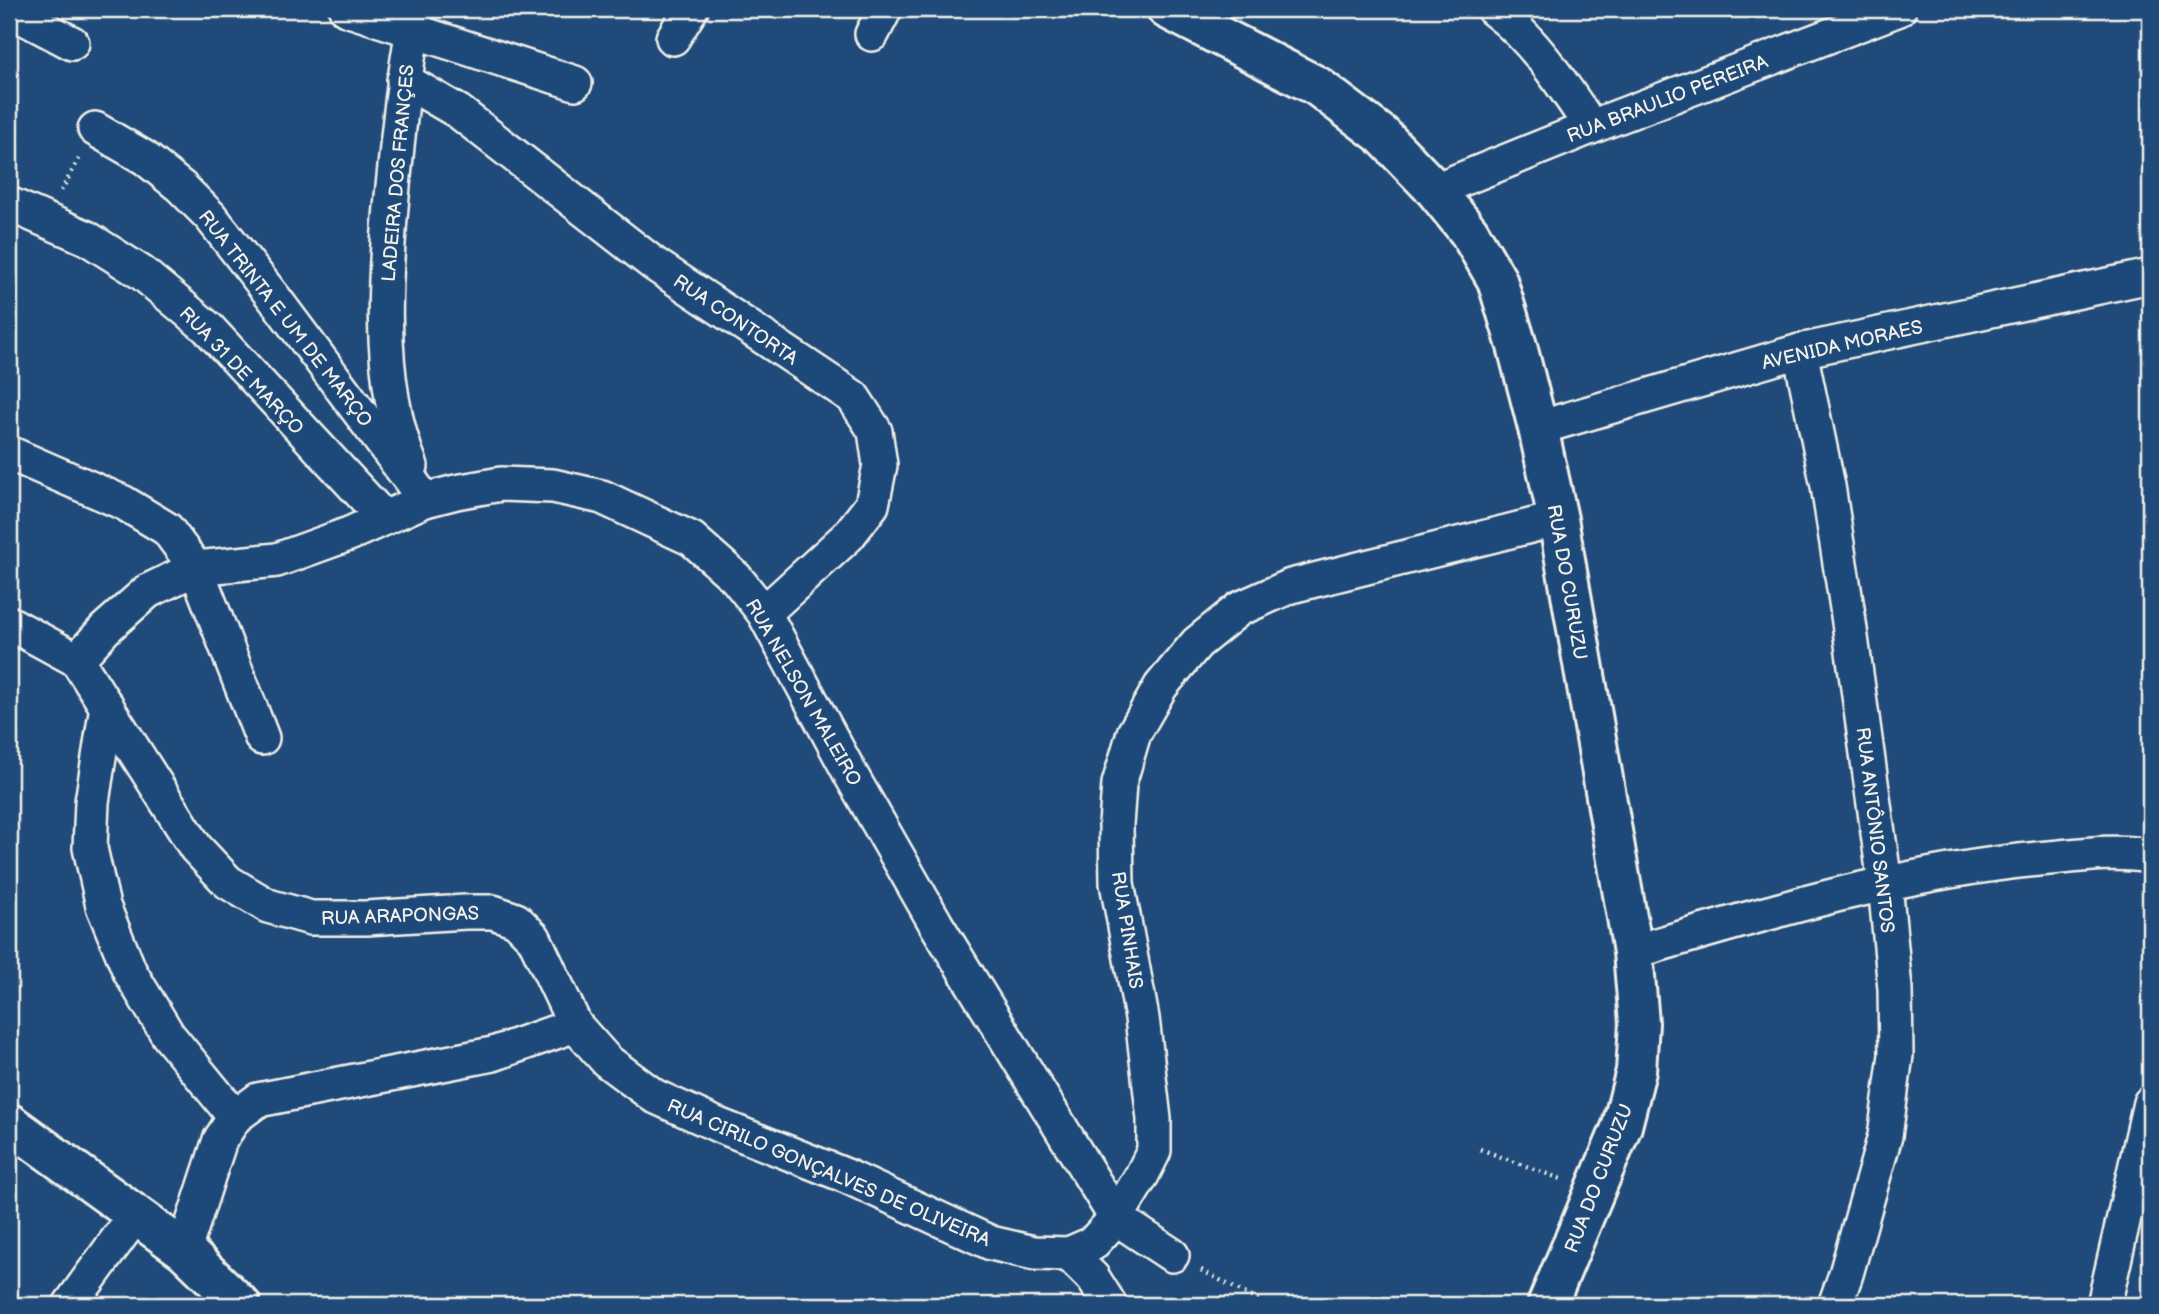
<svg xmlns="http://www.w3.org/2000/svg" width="2159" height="1314" font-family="'Balsamiq Sans',sans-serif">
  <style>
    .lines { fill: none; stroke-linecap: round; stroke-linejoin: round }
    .minor-casing { stroke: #f4f1e8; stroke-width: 38 }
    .tertiary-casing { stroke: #f4f1e8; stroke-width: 44 }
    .path { stroke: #f4f1e8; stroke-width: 4.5; stroke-dasharray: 2 5; stroke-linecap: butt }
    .minor { stroke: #1f4a7a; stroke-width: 33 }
    .tertiary { stroke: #1f4a7a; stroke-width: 38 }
    .labels { text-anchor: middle; stroke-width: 5; stroke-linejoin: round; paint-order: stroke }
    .street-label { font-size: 19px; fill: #f4f1e8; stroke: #1f4a7a }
  </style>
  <rect width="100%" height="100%" fill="#1f4a7a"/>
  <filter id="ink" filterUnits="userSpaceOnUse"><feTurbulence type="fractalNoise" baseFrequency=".0143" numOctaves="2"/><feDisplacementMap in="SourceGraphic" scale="14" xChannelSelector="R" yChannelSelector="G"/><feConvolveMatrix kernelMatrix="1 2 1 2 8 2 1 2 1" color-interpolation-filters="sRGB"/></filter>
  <g filter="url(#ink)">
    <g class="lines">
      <defs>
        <g id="minor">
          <path d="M346,9L575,83"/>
          <path d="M1493,9C1534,39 1563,85 1591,127"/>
          <path d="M9,10L72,43"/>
          <path d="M872,34L885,9"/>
          <path d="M673,38L691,9"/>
          <path d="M404,80L459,112L654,264L853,397L875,431L880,465L872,505L848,536L764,613"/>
          <path d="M95,129L145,158L181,187L210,216L278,303L425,500"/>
          <path d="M1435,190L1591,127L1899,9"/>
          <path d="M9,204L87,238L142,273L208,328L384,518"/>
          <path d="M1800,351L1828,486L1847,608L1885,884L1895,989L1896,1055L1885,1136L1846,1274L1835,1305"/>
          <path d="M1538,428L1800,351L2150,276"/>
          <path d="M9,453L124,503L167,529L196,568L262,738"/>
          <path d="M411,466C374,378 385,259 395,167C400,114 406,61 417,9"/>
          <path d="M9,623L77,660L196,848L228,882L268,906L311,918H366L466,912H493L516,920L534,938L575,1025L607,1061L654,1096L718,1125L844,1175L991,1243L1034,1253L1069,1254L1092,1244L1116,1218L1142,1175L1154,1151V1119L1142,1018L1117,883L1116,825L1119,784L1134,733L1161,686L1197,643L1239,609L1291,586L1558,519"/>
          <path d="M77,660L105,629L148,591L196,568L277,560L349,534L425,500L456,492L501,484L553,486L602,497L692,539L736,578L764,613L851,775L936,924L1116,1218L1172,1255"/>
          <path d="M107,706L92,802L90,848L103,906L130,972L168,1035L235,1117"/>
          <path d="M1633,952C1769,912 1907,870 2049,858C2083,855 2117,850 2150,856"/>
          <path d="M184,1250L220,1140L235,1117L258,1100L493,1054L575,1025"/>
          <path d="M1069,1254L1093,1278L1110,1305"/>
          <path d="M70,1305L136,1214"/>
          <path d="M2104,1305L2150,1103"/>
        </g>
        <g id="tertiary">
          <path d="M1167,9L1317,86L1382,135L1435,190L1469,232L1497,280L1517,346L1538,428L1558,519L1633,952L1639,1023L1636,1071L1622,1126L1547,1305"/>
          <path d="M9,1123L184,1250L241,1305"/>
        </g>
      </defs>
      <use href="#minor" class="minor-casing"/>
      <use href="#tertiary" class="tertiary-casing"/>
      <g class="path">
        <path d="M61,191L79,159"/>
        <path d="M9,255L14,244"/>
        <path d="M1480,1149L1561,1179"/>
        <path d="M1201,1270L1267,1305"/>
      </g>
      <use href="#minor" class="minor"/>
      <use href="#tertiary" class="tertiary"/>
    </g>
  </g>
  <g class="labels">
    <g class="street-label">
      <text transform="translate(1667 98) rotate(-21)" y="7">RUA BRAULIO PEREIRA</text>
      <text transform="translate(397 173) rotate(-85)" y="7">LADEIRA DOS FRANÇES</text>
      <text transform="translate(286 318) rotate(52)" y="7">RUA TRINTA E UM DE MARÇO</text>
      <text transform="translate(736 319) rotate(34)" y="7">RUA CONTORTA</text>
      <text transform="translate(1842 344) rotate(-13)" y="7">AVENIDA MORAES</text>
      <text transform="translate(242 370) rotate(46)" y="7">RUA 31 DE MARÇO</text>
      <text transform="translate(1568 582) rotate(80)" y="7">RUA DO CURUZU</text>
      <text transform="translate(804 692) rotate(60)" y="7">RUA NELSON MALEIRO</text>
      <text transform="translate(1876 830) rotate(83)" y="7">RUA ANTÔNIO SANTOS</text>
      <text transform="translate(400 915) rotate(-2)" y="7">RUA ARAPONGAS</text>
      <text transform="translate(1128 930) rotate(81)" y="7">RUA PINHAIS</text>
      <text transform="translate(829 1172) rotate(23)" y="7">RUA CIRILO GONÇALVES DE OLIVEIRA</text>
      <text transform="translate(1598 1178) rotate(-69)" y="7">RUA DO CURUZU</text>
    </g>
  </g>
  <rect width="2159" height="1314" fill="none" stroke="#1f4a7a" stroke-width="35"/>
  <rect x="18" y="18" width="2124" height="1279" fill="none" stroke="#f4f1e8" stroke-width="2.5" filter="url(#ink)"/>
</svg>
